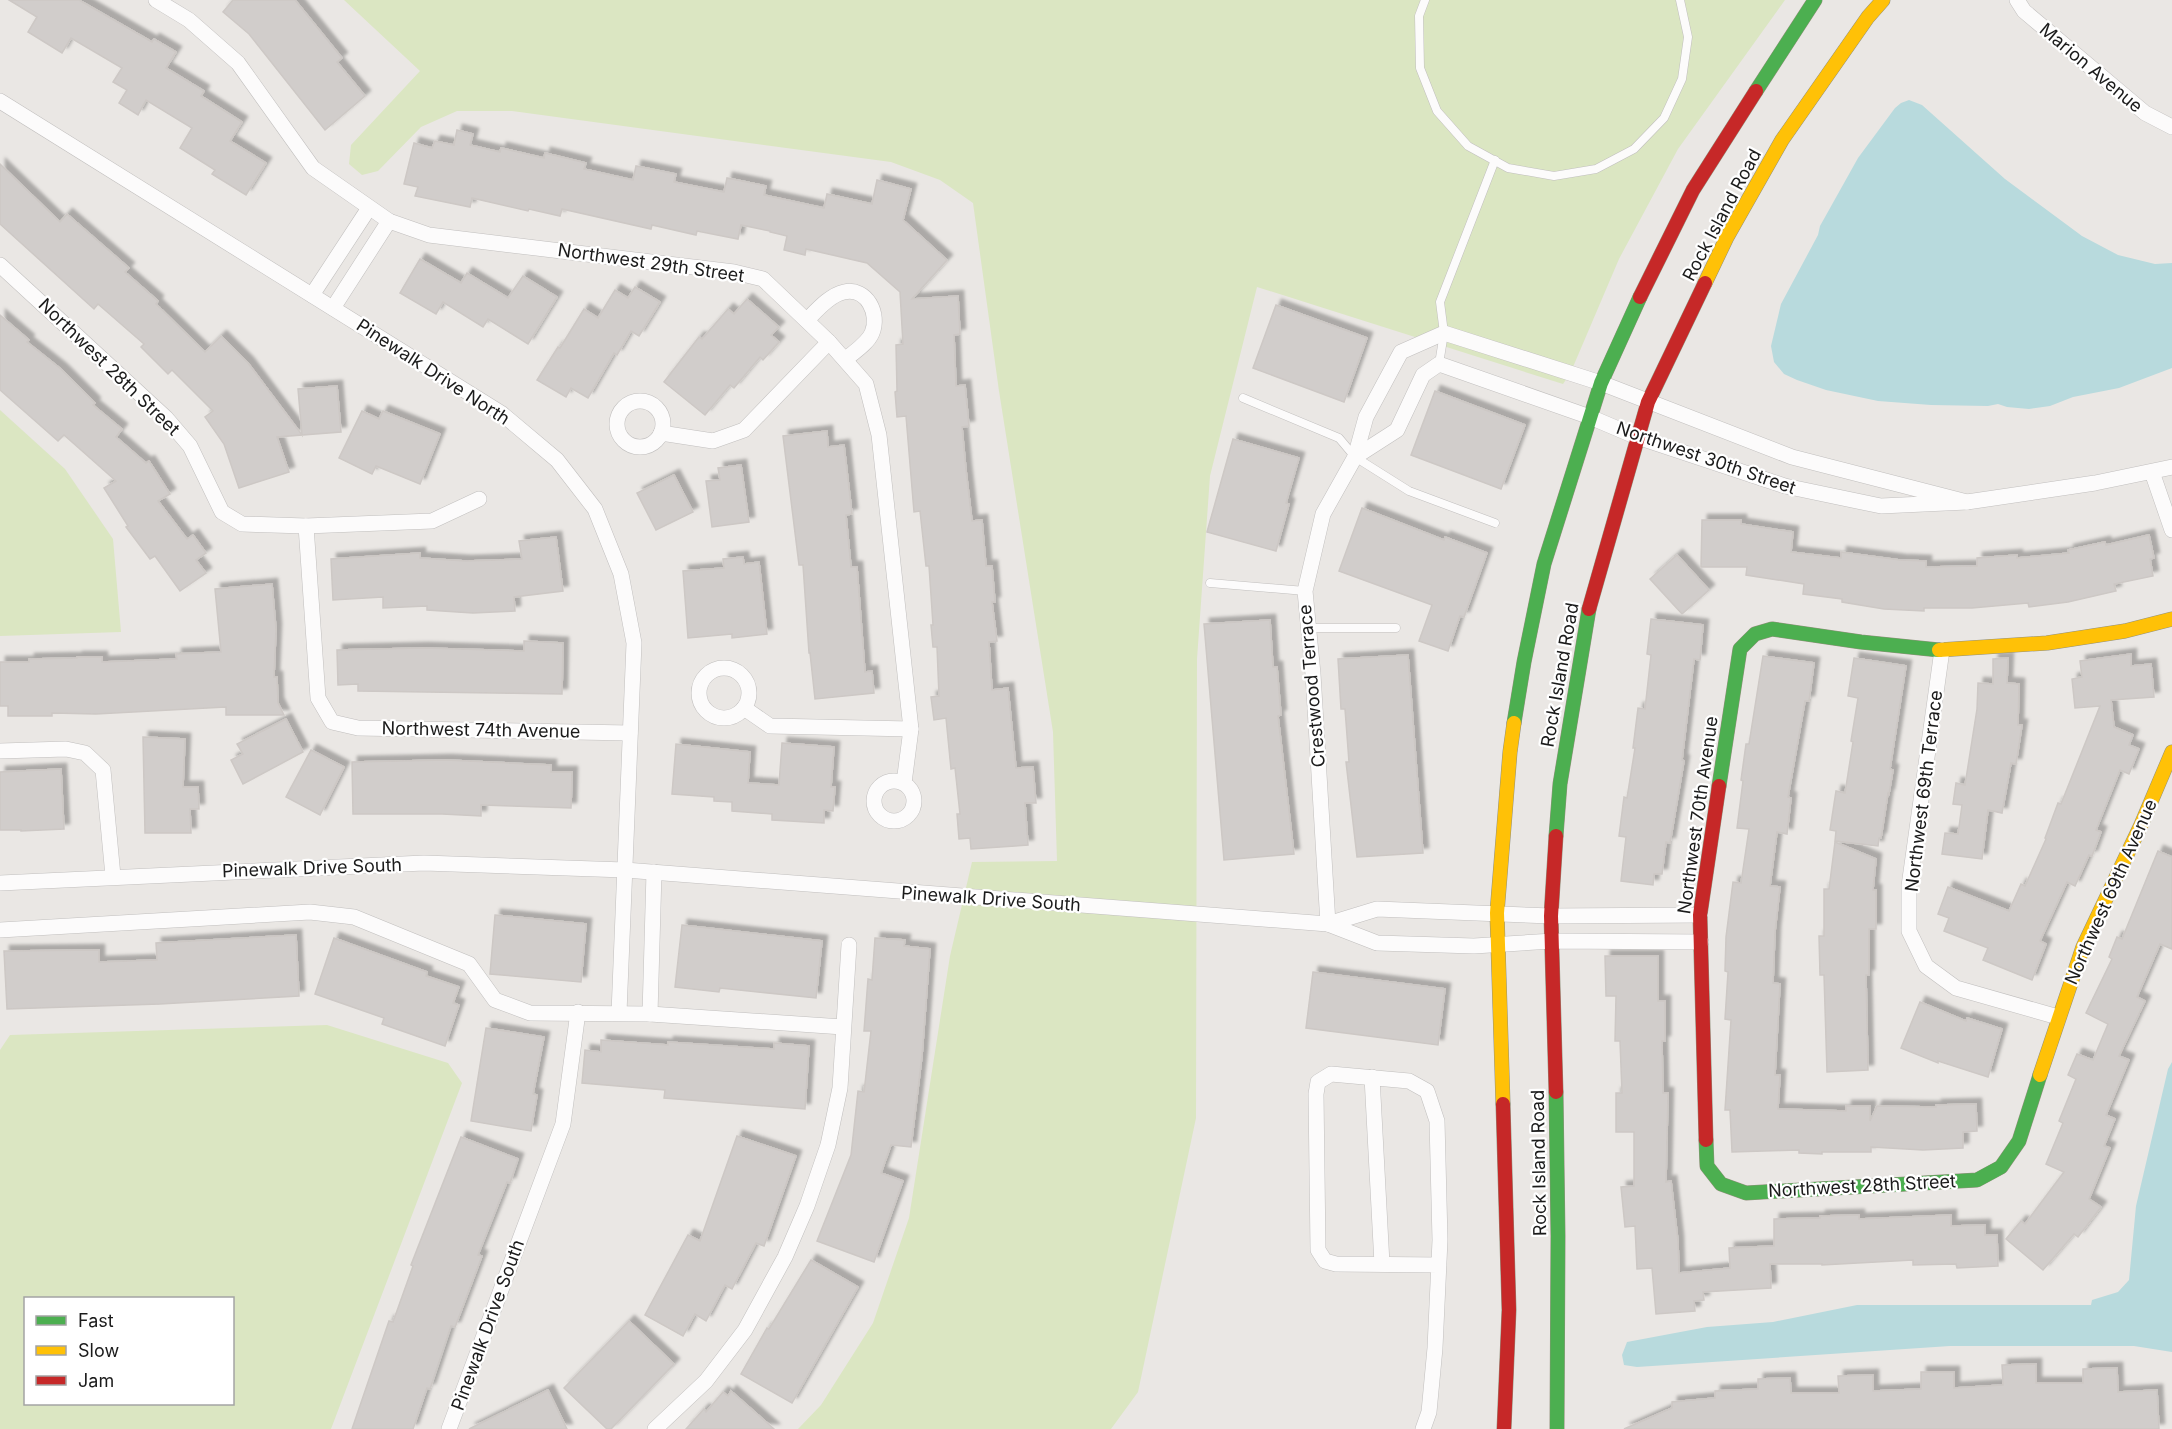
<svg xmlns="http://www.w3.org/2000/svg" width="2172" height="1429" font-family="Inter,sans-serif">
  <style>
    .grass { fill: #dbe6c2; fill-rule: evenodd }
    .water { fill: #b8dadd }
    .building { fill: #d1cdcb; stroke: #cdc8c5; stroke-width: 1.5; filter: url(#shadow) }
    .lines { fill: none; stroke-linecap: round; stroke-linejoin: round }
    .lane-casing { stroke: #c1bfbe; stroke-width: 9 }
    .street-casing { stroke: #c1bfbe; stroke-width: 16 }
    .fast-casing { stroke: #93917d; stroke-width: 15 }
    .slow-casing { stroke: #93917d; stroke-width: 15 }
    .jam-casing { stroke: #93917d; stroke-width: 15 }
    .lane { stroke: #fcfbfb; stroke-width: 8 }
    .street { stroke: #fcfbfb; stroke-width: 15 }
    .fast { stroke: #4caf50; stroke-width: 14 }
    .slow { stroke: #ffc107; stroke-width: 14 }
    .jam { stroke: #c62828; stroke-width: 14 }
    .labels { text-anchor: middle; stroke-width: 4.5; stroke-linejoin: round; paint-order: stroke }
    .street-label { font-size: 18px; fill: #1b1b1b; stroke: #fff }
  </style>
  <defs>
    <filter id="shadow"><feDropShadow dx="5.5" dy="-5.5" stdDeviation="1.5" flood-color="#0004"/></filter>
  </defs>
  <rect width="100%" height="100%" fill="#eae7e4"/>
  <g class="grass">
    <path d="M344,0H1785L1678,149L1619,259L1570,374L1563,384L1257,287L1210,476L1197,659L1196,1118L1138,1392L1111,1429H798L821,1405L873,1323L909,1218L950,956L972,862L1057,861L1053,732L999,391L973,203L940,180L891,162L512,111H457L421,127L378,171L362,175L349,164L351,145L420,71Z"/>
    <path d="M0,410L65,469L113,539L121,632L0,636Z"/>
    <path d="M327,1025L448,1063L462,1083L331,1429H0V1050L10,1035ZM26,1298H232V1404H26Z"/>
  </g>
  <g class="water">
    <path d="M1909,100L1922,105L2005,179L2082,236L2118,255L2155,264L2172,263V368L2119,388L2073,397L2050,406L2029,409L2007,407L1998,404L1988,406L1931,405L1878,401L1826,390L1797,380L1784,374L1774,362L1771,346L1781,304L1818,235L1820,226L1858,158L1895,108L1901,103Z"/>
    <path d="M2172,1062V1352L2134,1346H1950L1637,1367L1624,1365L1622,1355L1627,1342L1707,1327L1773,1322L1857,1305H2091L2092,1300L2118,1292L2129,1280L2136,1206L2168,1069Z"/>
  </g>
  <g class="building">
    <path d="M9,0H79L152,42L154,39L176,52L166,68L204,91L201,96L242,122L230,141L266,163L246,195L212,174L215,170L180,148L192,128L146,100L138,115L119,103L127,90L113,82L122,68L71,38L62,53L28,32L37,17Z"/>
    <path d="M233,0H295L342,58L337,62L365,96L325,130L249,34L223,12Z"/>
    <path d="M457,130L473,134L470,145L500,152L501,148L544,158L545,153L586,163L584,169L633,180L636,166L676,174L674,182L724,192L727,178L766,186L764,195L824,208L827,194L872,204L877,180L911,189L903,220L947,260L912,299L958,296L960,334L954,335L956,386L965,385L969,426L962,427L966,470L972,521L982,520L986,566H992L995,602H992L997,641L989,642L992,690L1008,688L1016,768L1033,767L1036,803H1025L1028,845L971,849L970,838L959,839L957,814H960L955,768L951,769L946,718L934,720L931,697L939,696L937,647H933L931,625H933L929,566H926L920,511L914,512L906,416L897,417L895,392L897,391L896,345L903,344L900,292L867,263L806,249L805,255L784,250L787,236L770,232V231L741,225L738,239L697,231L696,235L652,225L651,229L562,209L560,216L529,209L528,211L472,198L470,207L415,196L418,187L404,184L414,143L432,148L435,141L454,145Z"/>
    <path d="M0,164L60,222L67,214L129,268L125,272L158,301L156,304L205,352L221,336L248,363L302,435L298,389L337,386L341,432L277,437L289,472L239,488L224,444L205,417L213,411L172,370L168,374L141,347L144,344L98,304L94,309L0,224Z"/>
    <path d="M420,259L461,283L467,273L508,298L523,276L557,297L528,344L488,319L483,327L443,302L436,314L400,293Z"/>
    <path d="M635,287L660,302L639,336L631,331L617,355L614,353L588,398L571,388L566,397L537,380L558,347L560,348L584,309L598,318L615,290L628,298Z"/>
    <path d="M747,299L779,327L771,335L779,342L763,360L760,357L734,388L730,385L705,415L664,382L699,337L702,339L728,309L734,314Z"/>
    <path d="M1276,305L1367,338L1344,402L1253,368Z"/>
    <path d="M0,315L29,340L27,342L61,369L95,403L93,405L122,429L116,437L146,463L149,461L170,494L158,501L187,539L193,535L206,553L196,560L206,573L180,591L155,556L150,559L126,527L128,526L104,488L116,481L64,435L58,441L0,390Z"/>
    <path d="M1435,391L1525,425L1501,489L1411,455Z"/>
    <path d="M362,411L379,419L383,411L440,434L420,484L376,466L372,474L339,458Z"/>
    <path d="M827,431L828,447L844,445L852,514L846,515L851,567H857L865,672L872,671L874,693L815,699L810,653H809L803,565H799L783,436Z"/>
    <path d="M1233,439L1299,458L1286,503L1289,504L1276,551L1207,532Z"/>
    <path d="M741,465L749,522L712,527L706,481L720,480L718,468Z"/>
    <path d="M674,475L693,512L656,530L637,493Z"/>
    <path d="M1362,508L1444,540L1445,537L1487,553L1464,617L1460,616L1448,651L1419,641L1432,605L1339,571Z"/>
    <path d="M1702,520H1741V524L1793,532L1791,552L1841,558V552L1900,560L1926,561V567L1977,566V558L2017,555V558L2069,553L2068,550L2105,542L2106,545L2149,535L2154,558L2150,559L2153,576L2114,584L2116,591L2068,602L2029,607L2028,603L1972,608H1924V611L1884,609L1842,602V599L1803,594L1804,584L1746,575L1747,567H1701Z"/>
    <path d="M556,537L563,591L514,597L515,611L473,613L427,610V606L383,608V597L333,600L331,559L420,553V558L466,561L522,559L519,541Z"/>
    <path d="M1677,555L1709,590L1682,614L1650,579Z"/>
    <path d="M743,557L744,564L759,562L767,634L732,638V634L688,638L683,571L724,568L723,559Z"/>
    <path d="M272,584L276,629L274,677H277L278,703L284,715H226V707L96,714L52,713V716H8V706H0V662H29V659L77,658V657H102V662L177,659L176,654L221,652L215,589Z"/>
    <path d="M1651,619L1703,625L1700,660L1694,659L1682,760L1684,761L1670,843L1666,842L1662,874H1654L1653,885L1621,881L1626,837L1619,836L1624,797L1627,798L1635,748H1633L1638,708L1645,709L1651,655L1647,654Z"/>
    <path d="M1270,620L1273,667H1277L1281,715L1278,716L1294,854L1224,860L1204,624Z"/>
    <path d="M524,641L563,643L562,694L358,691V684L338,685L337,650L423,648L524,651Z"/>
    <path d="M2131,654V666L2151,664L2154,697L2111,700L2114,727L2133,735L2129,745L2139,749L2129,774L2120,770L2096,830L2101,832L2092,856L2089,855L2075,886L2067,882L2040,941L2046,944L2032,980L1983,960L1988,948L1944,931L1949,918L1938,914L1948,887L2009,911L2021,884L2025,886L2046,839L2045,838L2058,803L2061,804L2100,706L2075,708L2072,679L2082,677L2080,661Z"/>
    <path d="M1408,655L1423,853L1357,857L1346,762H1349L1345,709H1341L1338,659Z"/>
    <path d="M1763,656L1814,663L1809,701H1805L1788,797L1791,798L1787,834L1777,832L1770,886L1780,887L1775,932L1773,983L1780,984L1775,1075H1780L1778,1109L1846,1111V1106H1870V1121L1877,1106L1936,1107V1105L1976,1104L1977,1131L1963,1132V1148L1923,1150L1871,1147V1152H1822V1154L1799,1153V1150L1732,1152L1730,1110H1725L1731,1020L1725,1019L1728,972L1725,971L1726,937L1733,882L1741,883L1749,829L1737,828L1743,781L1741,780L1746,744H1749Z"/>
    <path d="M1854,658L1906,666L1890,769L1893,770L1889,794L1888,793L1881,838H1879L1878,846L1835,841L1836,831L1830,830L1836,791L1845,793L1853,742L1851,741L1858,698L1848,696Z"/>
    <path d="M2008,658L2007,683L2019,684L2018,725H2022L2016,764L2011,763L2002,813L1988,810L1982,859L1942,854L1945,833L1958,834L1962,805L1953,804L1956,783L1965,785L1977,709L1978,683L1993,684V659Z"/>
    <path d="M286,719L303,752L243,784L231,760L243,754L237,744Z"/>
    <path d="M143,737L185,739L183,787H198L199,809H190L191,833H145Z"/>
    <path d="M782,743L834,747L831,787H835L833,811L824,810V823L772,820V814L732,811V802L714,801V797L672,794L676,744L750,752L748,783L779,785Z"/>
    <path d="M311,750L344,767L320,815L286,797Z"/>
    <path d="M446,760L551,765V772H572L571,808L481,805V816L442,814H353L352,762Z"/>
    <path d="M61,769L64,829L21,831V830H0V772Z"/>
    <path d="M1835,842L1876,859L1873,890H1876V929H1869V975H1866L1868,1070L1827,1072L1824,975H1820L1819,936H1824V889H1829Z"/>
    <path d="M2158,851L2172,857V949L2160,944L2137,997L2145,1001L2119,1056L2129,1060L2106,1115L2115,1119L2104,1146L2110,1148L2089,1199L2101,1207L2078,1237L2074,1234L2043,1270L2006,1239L2021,1221L2025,1224L2064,1172L2046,1164L2063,1123L2059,1121L2076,1079L2068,1075L2077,1054L2093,1060L2108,1024L2086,1013L2112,959L2109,957L2117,937L2122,939Z"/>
    <path d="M495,915L586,924L581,982L490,974Z"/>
    <path d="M682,925L822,941L816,998L720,988L719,992L675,987Z"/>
    <path d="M296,935L299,996L160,1004L7,1009L4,951L99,950V962L157,960L156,943Z"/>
    <path d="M334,938L427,972L426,976L459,987L453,1003L459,1005L445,1046L382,1024L384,1018L315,994Z"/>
    <path d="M875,938L905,940L904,946L930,949L922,1056L911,1147L891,1145L881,1173L903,1181L874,1262L817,1241L851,1155L858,1091L864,1092L871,1031H864L868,979L872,980Z"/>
    <path d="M1605,956H1658V1001H1665V1041H1662L1663,1093H1668L1666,1182L1671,1181L1678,1241L1679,1273L1730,1268L1729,1248L1774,1246V1219L1820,1218V1216L1859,1215V1219L1951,1215V1226L1985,1225V1235H1997L1998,1266L1957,1268L1956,1264L1913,1265V1260L1822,1265V1264H1770L1771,1288L1703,1292L1704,1300L1694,1301L1695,1311L1656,1314L1652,1268L1637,1269L1635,1226L1625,1227L1621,1187L1634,1186V1132H1616V1093H1622L1620,1041H1615L1616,996H1606Z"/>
    <path d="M1313,972L1445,989L1438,1045L1306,1028Z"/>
    <path d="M1920,1002L1966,1021L1967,1018L2002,1029L1988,1077L1938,1061V1063L1901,1048Z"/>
    <path d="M486,1028L544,1037L533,1094L537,1095L531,1131L471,1121Z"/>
    <path d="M601,1040L668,1045V1042L774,1049V1043L809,1046L805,1109L664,1098L665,1090L582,1083L585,1050L601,1052Z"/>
    <path d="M737,1136L796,1156L764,1246L756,1243L732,1289L725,1285L706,1321L695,1314L683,1336L645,1315L688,1235L700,1241Z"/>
    <path d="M461,1137L518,1159L510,1183L507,1182L478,1255L482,1256L455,1327L451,1326L430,1389L427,1388L413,1429H352L389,1321L393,1322L413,1266L411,1265Z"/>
    <path d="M811,1260L858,1287L792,1403L741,1374L767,1328L769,1329Z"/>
    <path d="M629,1321L674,1364L611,1429H607L564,1388Z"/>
    <path d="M2036,1364V1383H2083V1369L2117,1368L2118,1392L2157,1390L2159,1429H1624L1672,1408V1402L1715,1398V1391L1758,1389V1379L1790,1378L1791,1393H1839L1838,1376L1873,1375V1391L1921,1389V1372H1954V1388L2003,1385L2002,1365Z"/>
    <path d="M548,1390L567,1429H469Z"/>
    <path d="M731,1391L774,1429H686L704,1409L706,1412L723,1392L728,1396Z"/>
  </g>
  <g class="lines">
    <defs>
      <g id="lane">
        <path d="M1425,0L1419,16L1420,68L1437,111L1468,146L1508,168L1554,176L1596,169L1634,149L1664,118L1682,79L1688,37L1680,0"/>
        <path d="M1439,364L1444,333L1440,302L1495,160"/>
        <path d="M1243,398L1339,438L1355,457L1409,491L1495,523"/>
        <path d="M1210,583L1305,591"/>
        <path d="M1309,628H1396"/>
      </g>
      <g id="street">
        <path d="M156,0L189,20L238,63L313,168L389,221L429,235L734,272L763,279L829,342L866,384L879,435L911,729L904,783"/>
        <path d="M2017,0L2024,11L2145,113L2172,127"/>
        <path d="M0,101L501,413L557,460L595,509L621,574L634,643L619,1013"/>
        <path d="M0,265L166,418L190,446L222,512L242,524L306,526L432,521L479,499"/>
        <path d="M312,295L369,208"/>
        <path d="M333,308L389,221"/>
        <path d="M807,320C817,310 830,295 844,292C867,287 880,314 872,333C868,343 854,352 846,359"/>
        <circle cx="640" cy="424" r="23"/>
        <path d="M661,433L713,441L744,430L829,342"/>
        <path d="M1355,457L1397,430L1423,375L1439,364L1590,417L1637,437L1785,486L1881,506L1967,502L2095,483L2172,467"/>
        <path d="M2152,472L2172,530"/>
        <path d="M306,526L318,698L332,722L358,728L630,733"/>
        <path d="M1942,650L1909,886V931L1926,966L1956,988L2058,1017"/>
        <circle cx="724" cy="693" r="25"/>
        <path d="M744,708L770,726L911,729"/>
        <path d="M0,751L66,749L85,753L103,770L113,876"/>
        <circle cx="894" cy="801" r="20"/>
        <path d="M0,883L424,863L625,870L1328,924L1377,943L1474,946L1553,941L1701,942"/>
        <path d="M1328,924L1313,674L1305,591L1323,514L1355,457L1366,417L1401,352L1444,333L1601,383L1792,457L1967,502"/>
        <path d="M1328,924L1377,909L1551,916L1700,915"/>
        <path d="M0,930L310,912L354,917L469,964L495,1000L530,1013L650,1014L843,1027"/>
        <path d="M650,1014L654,872"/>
        <path d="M1372,1077L1382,1264"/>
        <path d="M449,1429L563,1124L578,1012"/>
        <path d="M655,1429L706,1381L745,1330L785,1257L807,1206L828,1145L840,1088L849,945"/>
        <path d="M1423,1429L1429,1412L1435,1348L1440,1240L1437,1121L1427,1091L1409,1081L1331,1074L1318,1082L1316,1094L1318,1250L1325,1261L1336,1264L1439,1265"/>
      </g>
      <g id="fast">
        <path d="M1756,91L1815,0"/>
        <path d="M1514,723L1524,662L1544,564L1601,383L1640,297"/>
        <path d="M1719,786L1740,649L1755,634L1772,629L1861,642L1939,650"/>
        <path d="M1556,836L1560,784L1589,609"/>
        <path d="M1556,1092L1558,1236L1557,1429"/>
        <path d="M1706,1140L1707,1166L1721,1184L1746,1193L1977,1180L2001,1167L2019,1141L2040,1075"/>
      </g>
      <g id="slow">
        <path d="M1705,283L1727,237L1782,140L1868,17L1883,0"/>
        <path d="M1939,650L2047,643L2125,631L2172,619"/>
        <path d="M2040,1075L2083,947L2141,825L2172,752"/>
        <path d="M1503,1104L1497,913L1510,752L1514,723"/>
      </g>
      <g id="jam">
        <path d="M1640,297L1693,190L1756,91"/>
        <path d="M1589,609L1648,402L1705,283"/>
        <path d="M1556,1092L1551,916L1556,836"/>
        <path d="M1503,1104L1509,1310L1504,1429"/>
        <path d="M1706,1140L1700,915L1719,786"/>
      </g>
    </defs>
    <use href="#lane" class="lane-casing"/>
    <use href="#street" class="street-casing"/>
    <use href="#fast" class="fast-casing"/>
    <use href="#slow" class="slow-casing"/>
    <use href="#jam" class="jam-casing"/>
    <use href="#lane" class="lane"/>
    <use href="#street" class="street"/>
    <use href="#fast" class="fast"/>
    <use href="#slow" class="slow"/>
    <use href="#jam" class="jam"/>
  </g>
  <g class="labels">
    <g class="street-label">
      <text transform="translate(2091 68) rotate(40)" y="6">Marion Avenue</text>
      <text transform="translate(1722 215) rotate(-62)" y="6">Rock Island Road</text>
      <text transform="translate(651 263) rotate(8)" y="6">Northwest 29th Street</text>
      <text transform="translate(109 367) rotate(44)" y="6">Northwest 28th Street</text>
      <text transform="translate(433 372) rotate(33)" y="6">Pinewalk Drive North</text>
      <text transform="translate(1706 458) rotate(19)" y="6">Northwest 30th Street</text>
      <text transform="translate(1560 675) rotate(-80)" y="6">Rock Island Road</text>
      <text transform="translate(1312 686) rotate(-95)" y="6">Crestwood Terrace</text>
      <text transform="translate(481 730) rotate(1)" y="6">Northwest 74th Avenue</text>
      <text transform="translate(1924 791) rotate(-83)" y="6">Northwest 69th Terrace</text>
      <text transform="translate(1698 815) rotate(-82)" y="6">Northwest 70th Avenue</text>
      <text transform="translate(312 868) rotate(-2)" y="6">Pinewalk Drive South</text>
      <text transform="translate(2111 892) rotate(-66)" y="6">Northwest 69th Avenue</text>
      <text transform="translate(991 899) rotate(4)" y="6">Pinewalk Drive South</text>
      <text transform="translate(1539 1163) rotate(-91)" y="6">Rock Island Road</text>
      <text transform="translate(1862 1186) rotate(-3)" y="6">Northwest 28th Street</text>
      <text transform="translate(488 1325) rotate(-70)" y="6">Pinewalk Drive South</text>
    </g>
  </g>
  <rect x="24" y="1297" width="210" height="108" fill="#ffffff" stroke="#a4a4a4" stroke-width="1.5"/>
  <rect x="36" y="1316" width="30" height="9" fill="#4caf50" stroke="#a4a4a4" stroke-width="1.5"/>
  <text x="78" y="1327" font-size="18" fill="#1b1b1b">Fast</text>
  <rect x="36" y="1346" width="30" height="9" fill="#ffc107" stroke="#a4a4a4" stroke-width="1.5"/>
  <text x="78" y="1357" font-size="18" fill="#1b1b1b">Slow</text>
  <rect x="36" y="1376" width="30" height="9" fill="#c62828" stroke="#a4a4a4" stroke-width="1.5"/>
  <text x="78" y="1387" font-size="18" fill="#1b1b1b">Jam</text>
</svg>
